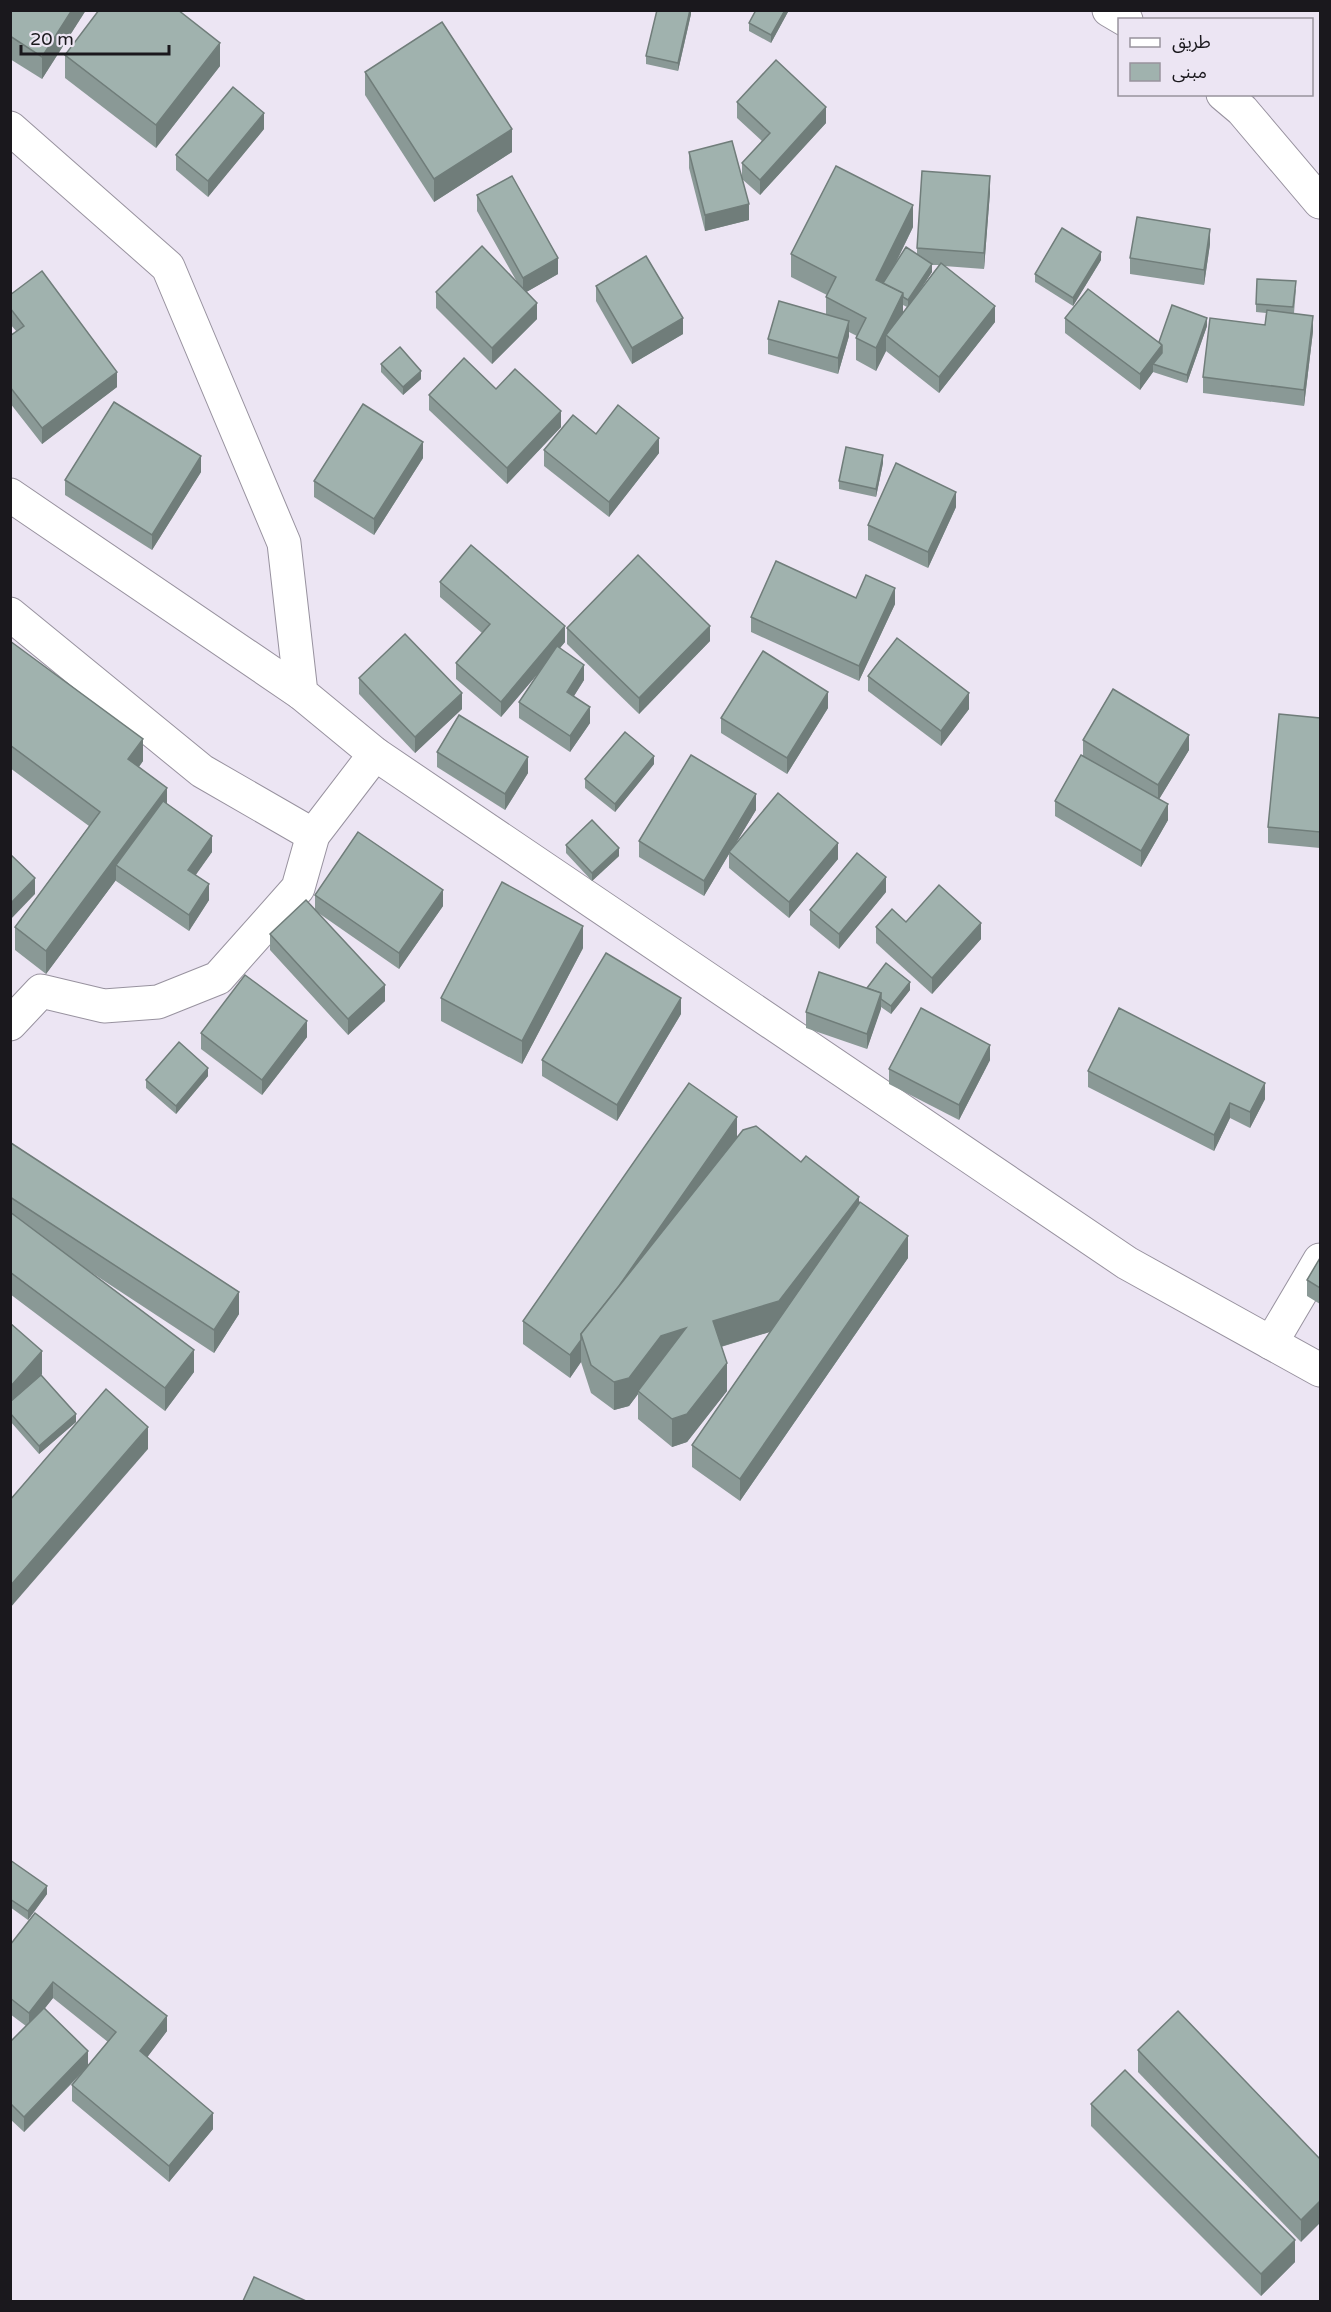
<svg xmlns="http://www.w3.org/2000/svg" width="1331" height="2312" font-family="'Varela Round','Noto Sans Arabic',sans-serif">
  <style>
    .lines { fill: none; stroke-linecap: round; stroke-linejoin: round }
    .minor-casing { stroke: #98929f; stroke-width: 35 }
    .minor { stroke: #fff; stroke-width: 33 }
    .wall { fill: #8a9996; fill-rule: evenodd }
    .shaded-wall { fill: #707d7a }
    .building { fill: #a0b2ae; stroke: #707d7a; stroke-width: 1.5 }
  </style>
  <rect width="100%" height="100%" fill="#ece5f3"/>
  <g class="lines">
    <defs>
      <g id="minor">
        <path d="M1109,10L1126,20"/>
        <path d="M1223,94L1242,110L1320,202"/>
        <path d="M10,128L168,267L284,543L301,693L375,754L1127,1263L1320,1370"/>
        <path d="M10,495L301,693"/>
        <path d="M10,614L202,771L313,835"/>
        <path d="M10,1024L41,991L104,1006L158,1002L218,978L298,888L313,835L375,754"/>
        <path d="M1271,1343L1320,1260"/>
      </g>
    </defs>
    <use href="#minor" class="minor-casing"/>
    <use href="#minor" class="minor"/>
  </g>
  <g class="wall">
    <path d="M10,10H86L42,79L10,59Z"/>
    <path d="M691,10V14L678,71L646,64V56Z"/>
    <path d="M756,10H789L771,43L749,31V23Z"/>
    <path d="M65,55L220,66L156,148L65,78Z"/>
    <path d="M365,72L512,152L434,202L365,95Z"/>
    <path d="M737,102L826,123L760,195L742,179L749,220L705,231L689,168V152L742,178V163L762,141L737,118Z"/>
    <path d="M264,129L208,197L176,170V155Z"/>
    <path d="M990,192L984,269L944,266L995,322L939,393L886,351L876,371L856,360V338L857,336L849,332V336L838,374L768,354V339L826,314V297L827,295L791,277V254L913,227L895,265L917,254V248ZM932,265H939L919,292L932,272ZM903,305L907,307L903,312Z"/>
    <path d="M477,195L558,274L526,292L537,319L492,364L436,308V292L517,282L477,211Z"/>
    <path d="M1210,244L1204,285L1130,274V258Z"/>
    <path d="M1101,260L1073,306L1035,282V274Z"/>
    <path d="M596,286L683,334L632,364L596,301Z"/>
    <path d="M1296,289L1294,313L1313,331L1304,406L1203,393V377L1265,325L1266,313L1256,312V304Z"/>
    <path d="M10,295L117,387L42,444L10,403V336L17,332L10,324Z"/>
    <path d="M1065,318L1159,342L1207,326L1187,383L1153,372L1140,390L1065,333Z"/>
    <path d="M381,364L421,379L403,395L381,372Z"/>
    <path d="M496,389L561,427L507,484L429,410V395Z"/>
    <path d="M596,434L659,453L609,517L544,466V450Z"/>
    <path d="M423,458L374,535L314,497V481Z"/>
    <path d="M883,463L876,497L839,489V481Z"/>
    <path d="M201,472L152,550L65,495V480Z"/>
    <path d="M956,507L928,568L868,540V525Z"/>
    <path d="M440,582L565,642L560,648L584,680L574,696L590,723L570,752L519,718V702L538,673L501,717L456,679V663L482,633L440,597Z"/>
    <path d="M856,598L895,604L859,681L751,632V617Z"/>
    <path d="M567,628L710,641L639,714L567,644Z"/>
    <path d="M10,641L143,761L139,767L167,805L212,852L195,875L209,900L189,931L116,881V880L46,974L15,950V927L89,826L10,768Z"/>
    <path d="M868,676L969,709L941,746L868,691Z"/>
    <path d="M359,678L462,709L415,753L359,694Z"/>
    <path d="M828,708L787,774L721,733V718Z"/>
    <path d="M1320,718V848L1268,843V827Z"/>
    <path d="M1083,740L1189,750L1159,799L1168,820L1141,867L1055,816V801L1083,755Z"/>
    <path d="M437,752L528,773L505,810L437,767Z"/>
    <path d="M654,764L615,812L585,788V779Z"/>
    <path d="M756,810L734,846L838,859L789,918L729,868V854L704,896L639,857V841Z"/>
    <path d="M566,845L619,856L592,881L566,853Z"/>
    <path d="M886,892L839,949L810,925V910Z"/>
    <path d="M315,895L443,906L399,969L317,912L385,1001L348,1035L270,950V934L315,910Z"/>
    <path d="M906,922L981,939L932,994L876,943V927Z"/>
    <path d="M583,948L522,1064L441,1021V998Z"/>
    <path d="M867,988L910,990L891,1014L881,1007L867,1049L806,1028V1012Z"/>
    <path d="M681,1014L617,1121L542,1076V1060Z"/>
    <path d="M201,1033L307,1037L262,1095L201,1049Z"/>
    <path d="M990,1060L959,1120L889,1084V1069Z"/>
    <path d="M1088,1071L1265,1099L1250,1128L1230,1118L1214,1151L1088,1087Z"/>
    <path d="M208,1076L176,1114L146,1088V1080Z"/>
    <path d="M737,1137L801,1162L859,1204L908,1258L740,1501L692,1467V1445L770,1332L721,1347L727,1391L687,1442L672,1447L638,1419V1394L629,1406L614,1410L591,1393L581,1362L570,1378L523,1344V1321Z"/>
    <path d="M10,1144L239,1314L214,1353L86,1269L194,1372L165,1411L10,1294Z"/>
    <path d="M1320,1258V1304L1307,1296V1280Z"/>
    <path d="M10,1323L42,1374L37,1379L76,1422L39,1454L10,1421Z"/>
    <path d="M10,1860L47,1894L28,1920L10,1907Z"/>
    <path d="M10,1945L167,2031L147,2057L213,2129L169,2182L72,2101V2085L81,2074L24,2132L10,2119V2042L26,2026L10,2014ZM53,1998L108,2042L88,2065L45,2008Z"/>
    <path d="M1138,2050L1320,2159L1301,2242L1138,2072Z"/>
    <path d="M1091,2104L1295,2262L1261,2296L1091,2126Z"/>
  </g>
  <g class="shaded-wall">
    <path d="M72,10H86L42,79V57Z"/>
    <path d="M690,10H691V14L678,71V63Z"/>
    <path d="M785,10H789L771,43V35Z"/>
    <path d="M220,43V66L156,148V125Z"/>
    <path d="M826,107V123L760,195V180Z"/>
    <path d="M264,113V129L208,197V181Z"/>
    <path d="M512,129V152L434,202V179Z"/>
    <path d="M990,176V192L984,269V253Z"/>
    <path d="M749,204V220L705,231V215Z"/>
    <path d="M913,205V227L885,284L876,280Z"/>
    <path d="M1210,229V244L1204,285V270Z"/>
    <path d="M1101,252V260L1073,306V298Z"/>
    <path d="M558,258V274L523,294V278Z"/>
    <path d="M932,264V272L908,308V300Z"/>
    <path d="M903,293V316L886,335V351L876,371V348Z"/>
    <path d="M537,303V319L492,364V348Z"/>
    <path d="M995,306V322L939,393V377Z"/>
    <path d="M1313,316V331L1304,406V390Z"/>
    <path d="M683,318V334L632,364V348Z"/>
    <path d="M1207,318V326L1187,383V375Z"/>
    <path d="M849,321V336L838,374V358Z"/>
    <path d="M1162,345V361L1153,364V372L1140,390V374Z"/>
    <path d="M421,371V379L403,395V387Z"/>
    <path d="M117,372V387L42,444V428Z"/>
    <path d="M561,411V427L507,484V468Z"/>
    <path d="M659,438V453L609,517V502Z"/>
    <path d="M423,442V458L374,535V519Z"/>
    <path d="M883,455V463L876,497V489Z"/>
    <path d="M201,456V472L152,550V535Z"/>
    <path d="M956,492V507L928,568V552Z"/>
    <path d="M895,588V604L859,681V666Z"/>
    <path d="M565,626V642L501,717V702Z"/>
    <path d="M710,626V641L639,714V698Z"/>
    <path d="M584,665V680L567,707V692Z"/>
    <path d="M828,692V708L787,774V758Z"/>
    <path d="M462,693V709L415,753V737Z"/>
    <path d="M969,693V709L941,746V731Z"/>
    <path d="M590,707V723L570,752V736Z"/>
    <path d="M1189,735V750L1158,801V785Z"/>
    <path d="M143,739V761L128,781V759Z"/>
    <path d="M654,756V764L615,812V804Z"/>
    <path d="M528,757V773L505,810V794Z"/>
    <path d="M167,788V811L116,865V880L46,974V951Z"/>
    <path d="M756,794V810L730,853L729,852V854L704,896V881Z"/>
    <path d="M1168,804V820L1141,867V851Z"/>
    <path d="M212,836V852L188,886V870Z"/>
    <path d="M838,843V859L789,918V902Z"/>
    <path d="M619,848V856L592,881V873Z"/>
    <path d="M886,877V892L839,949V934Z"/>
    <path d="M35,878V894L10,920V904Z"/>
    <path d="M209,884V900L189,931V915Z"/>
    <path d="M443,890V906L399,969V953Z"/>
    <path d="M981,923V939L932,994V978Z"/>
    <path d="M583,926V948L522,1064V1041Z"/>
    <path d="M910,982V990L891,1014V1006Z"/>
    <path d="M385,985V1001L348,1035V1019Z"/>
    <path d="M881,993V1009L867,1049V1034Z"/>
    <path d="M681,998V1014L617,1121V1105Z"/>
    <path d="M307,1021V1037L262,1095V1080Z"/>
    <path d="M990,1045V1060L959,1120V1105Z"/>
    <path d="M208,1068V1076L176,1114V1106Z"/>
    <path d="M1265,1083V1099L1250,1128V1112Z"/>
    <path d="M1230,1103V1118L1214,1151V1135Z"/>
    <path d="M737,1117V1139L583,1338Z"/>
    <path d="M859,1197V1226L779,1329L713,1349V1321Z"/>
    <path d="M908,1236V1258L740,1501V1479Z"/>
    <path d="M239,1292V1314L214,1353V1330Z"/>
    <path d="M686,1328L638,1391V1394L629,1406L614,1410V1382L661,1336Z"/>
    <path d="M581,1340V1362L570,1378V1355Z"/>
    <path d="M194,1350V1372L165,1411V1388Z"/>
    <path d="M42,1351V1374L10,1409V1387Z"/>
    <path d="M727,1363V1391L687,1442L672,1447V1419Z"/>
    <path d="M76,1414V1422L39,1454V1446Z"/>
    <path d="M148,1427V1449L10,1608V1586Z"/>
    <path d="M47,1886V1894L28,1920V1911Z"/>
    <path d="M53,1982V1998L29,2028V2013Z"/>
    <path d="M167,2016V2031L140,2067V2051Z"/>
    <path d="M88,2051V2066L24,2132V2117Z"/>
    <path d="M213,2113V2129L169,2182V2166Z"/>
    <path d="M1320,2201V2223L1301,2242V2220Z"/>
    <path d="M1295,2240V2262L1261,2296V2274Z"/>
  </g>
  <g class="building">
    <path d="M10,10H72L42,57L10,36Z"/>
    <path d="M99,10H178L220,43L156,125L65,55Z"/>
    <path d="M657,10H690L678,63L646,56Z"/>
    <path d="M756,10H785L771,35L749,23Z"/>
    <path d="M442,22L512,129L434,179L365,72Z"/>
    <path d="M776,60L826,107L760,180L742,163L770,133L737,102Z"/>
    <path d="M233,87L264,113L208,181L176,155Z"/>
    <path d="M732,141L749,204L705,215L689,152Z"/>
    <path d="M836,166L913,205L876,280L903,293L876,348L856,338L866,318L826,297L836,277L791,254Z"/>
    <path d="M922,171L990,176L984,253L917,248Z"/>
    <path d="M512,176L558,258L523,278L477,195Z"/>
    <path d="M1137,217L1210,229L1204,270L1130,258Z"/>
    <path d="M1062,228L1101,252L1073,298L1035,274Z"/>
    <path d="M482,246L537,303L492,348L436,292Z"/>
    <path d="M906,247L932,264L908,300L903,297V293L883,283Z"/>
    <path d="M646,256L683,318L632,348L596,286Z"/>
    <path d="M941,263L995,306L939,377L886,335Z"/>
    <path d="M42,271L117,372L42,428L10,387V336L24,326L10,308V295Z"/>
    <path d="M1257,279L1296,281L1293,307L1256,304Z"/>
    <path d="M1088,289L1162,345L1140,374L1065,318Z"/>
    <path d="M779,301L849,321L838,358L768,339Z"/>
    <path d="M1172,305L1207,318L1187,375L1153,364L1162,353V345L1159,342Z"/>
    <path d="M1267,310L1313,316L1304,390L1203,377L1210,318L1265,325Z"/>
    <path d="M400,347L421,371L403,387L381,364Z"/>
    <path d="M464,358L496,389L515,369L561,411L507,468L429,395Z"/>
    <path d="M114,402L201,456L152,535L65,480Z"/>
    <path d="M363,404L423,442L374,519L314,481Z"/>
    <path d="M618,405L659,438L609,502L544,450L573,415L596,434Z"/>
    <path d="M846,447L883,455L876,489L839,481Z"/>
    <path d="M896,463L956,492L928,552L868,525Z"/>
    <path d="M471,545L565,626L501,702L456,663L490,624L440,582Z"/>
    <path d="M638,555L710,626L639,698L567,628Z"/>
    <path d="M776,561L856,598L866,575L895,588L859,666L751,617Z"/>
    <path d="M405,634L462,693L415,737L359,678Z"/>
    <path d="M897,638L969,693L941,731L868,676Z"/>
    <path d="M10,641L143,739L128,759L167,788L46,951L15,927L100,812L10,745Z"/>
    <path d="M557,646L584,665L567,692L590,707L570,736L519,702Z"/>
    <path d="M763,651L828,692L787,758L721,718Z"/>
    <path d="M1113,689L1189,735L1158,785L1083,740Z"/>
    <path d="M1279,714L1320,718V832L1268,827Z"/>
    <path d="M459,715L528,757L505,794L437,752Z"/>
    <path d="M625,732L654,756L615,804L585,779Z"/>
    <path d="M691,755L756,794L704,881L639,841Z"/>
    <path d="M1081,755L1168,804L1141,851L1055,801Z"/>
    <path d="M778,793L838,843L789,902L729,852Z"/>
    <path d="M163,801L212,836L188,870L209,884L189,915L116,865Z"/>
    <path d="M592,820L619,848L592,873L566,845Z"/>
    <path d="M358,832L443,890L399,953L315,895Z"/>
    <path d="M857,853L886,877L839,934L810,910Z"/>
    <path d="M10,854L35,878L10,904Z"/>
    <path d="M502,882L583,926L522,1041L441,998Z"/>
    <path d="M939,885L981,923L932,978L876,927L892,909L906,922Z"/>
    <path d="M306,900L385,985L348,1019L270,934Z"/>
    <path d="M606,953L681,998L617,1105L542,1060Z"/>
    <path d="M886,963L910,982L891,1006L881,999V993L867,988Z"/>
    <path d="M819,972L881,993L867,1034L806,1012Z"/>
    <path d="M245,975L307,1021L262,1080L201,1033Z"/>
    <path d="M921,1008L990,1045L959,1105L889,1069Z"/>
    <path d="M1119,1008L1265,1083L1250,1112L1230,1103L1214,1135L1088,1071Z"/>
    <path d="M179,1042L208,1068L176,1106L146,1080Z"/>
    <path d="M689,1083L737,1117L619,1286L581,1334V1340L570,1355L523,1321Z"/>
    <path d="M756,1126L801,1162L806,1156L859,1197L779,1301L713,1321L727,1363L687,1414L672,1419L638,1391L686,1328L661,1336L629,1378L614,1382L591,1365L581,1334L743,1130Z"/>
    <path d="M11,1143L239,1292L214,1330L10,1197V1144Z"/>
    <path d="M860,1202L908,1236L740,1479L692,1445Z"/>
    <path d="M10,1212L194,1350L165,1388L10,1272Z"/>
    <path d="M1320,1258V1288L1307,1280Z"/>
    <path d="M10,1323L42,1351L10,1387Z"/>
    <path d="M41,1375L76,1414L39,1446L10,1413V1402Z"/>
    <path d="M106,1389L148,1427L10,1586V1500Z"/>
    <path d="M10,1860L47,1886L28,1911L10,1899Z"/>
    <path d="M35,1913L167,2016L140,2051L213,2113L169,2166L72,2085L116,2032L53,1982L29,2013L10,1998V1945Z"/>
    <path d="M44,2008L88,2051L24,2117L10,2103V2042Z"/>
    <path d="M1178,2011L1320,2159V2201L1301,2220L1138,2050Z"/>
    <path d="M1125,2070L1295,2240L1261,2274L1091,2104Z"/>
    <path d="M254,2277L306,2301H243Z"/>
  </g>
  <rect width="1331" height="2312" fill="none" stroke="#1a181d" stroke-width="24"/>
  <rect x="1118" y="18" width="195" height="78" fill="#ece5f3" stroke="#98939d" stroke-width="1.5"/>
  <rect x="1130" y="38" width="30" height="9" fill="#ffffff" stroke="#98939d" stroke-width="1.5"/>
  <text x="1172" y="48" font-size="18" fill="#1a181d">طريق</text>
  <rect x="1130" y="63" width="30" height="18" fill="#a0b2ae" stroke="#98939d" stroke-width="1.5"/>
  <text x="1172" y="78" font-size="18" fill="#1a181d">مبنى</text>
  <path d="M21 45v9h148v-9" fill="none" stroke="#1a181d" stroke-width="3"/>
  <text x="30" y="45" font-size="18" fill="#1a181d" stroke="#ece5f3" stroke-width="4.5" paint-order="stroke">20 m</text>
</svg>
